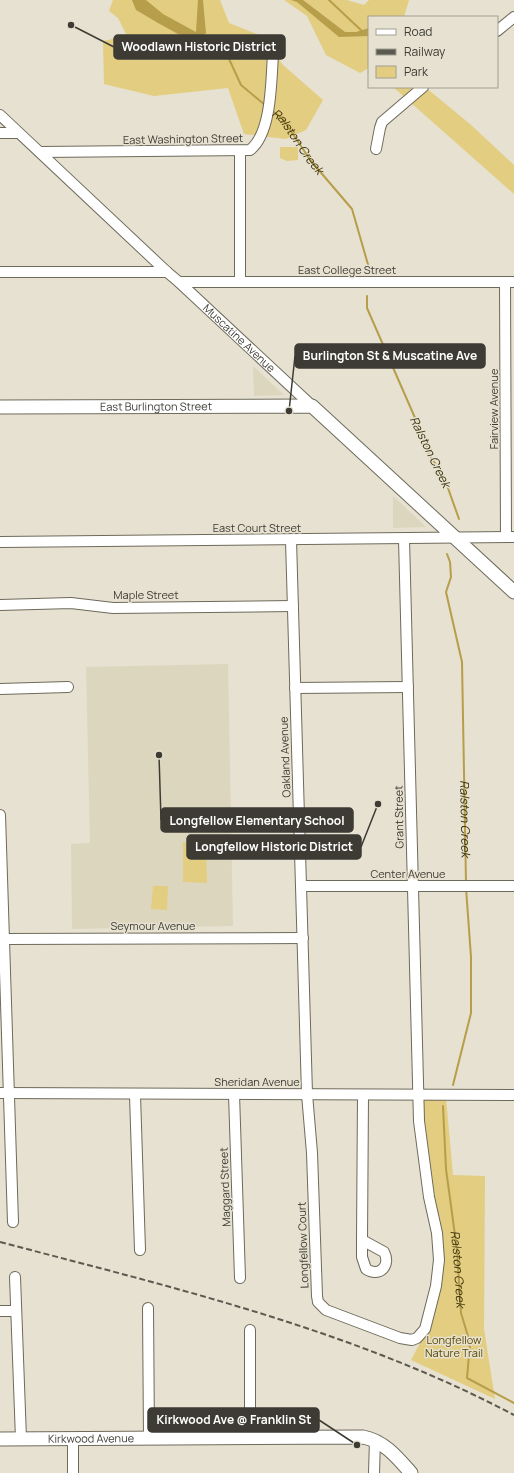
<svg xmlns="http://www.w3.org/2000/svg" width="514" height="1473" font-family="Manrope,sans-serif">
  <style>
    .built { fill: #ddd6be }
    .green { fill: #e3cd80 }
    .water { fill: #b69e4a }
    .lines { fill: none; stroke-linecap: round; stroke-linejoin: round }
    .stream { stroke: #b69e4a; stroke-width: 2 }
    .minor-casing { stroke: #6e6a5b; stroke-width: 12 }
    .major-casing { stroke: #6e6a5b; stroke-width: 15 }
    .minor { stroke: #fff; stroke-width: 10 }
    .major { stroke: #fff; stroke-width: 13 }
    .rail { stroke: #5c5950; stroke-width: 2; stroke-dasharray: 6 3; stroke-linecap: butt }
    .labels { text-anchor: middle; stroke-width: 3; stroke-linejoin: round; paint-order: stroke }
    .street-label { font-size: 11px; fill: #3d3b34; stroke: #e6e1d0 }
    .park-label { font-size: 11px; fill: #5a4903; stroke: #e6e1d0 }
    .water-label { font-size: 12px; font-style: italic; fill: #3d330e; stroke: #e6e1d0 }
    .leader { fill: none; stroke: #3d3b34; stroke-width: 1.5 }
    .callout-dot { fill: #3d3b34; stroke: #e6e1d0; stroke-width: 1.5 }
    .callout { fill: #3d3b34; stroke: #3d3b34; stroke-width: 1.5 }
    .callout-label { font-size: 12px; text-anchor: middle; font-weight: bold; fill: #fff }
  </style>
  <rect width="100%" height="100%" fill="#e6e1d0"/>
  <g class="built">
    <path d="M253,366L284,395L254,396Z"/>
    <path d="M393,496L426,527L393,528Z"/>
    <path d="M228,664L233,926L72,929L71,844L90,843L86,667Z"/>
  </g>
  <g class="green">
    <path d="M113,0H220L229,23L262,36L283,65L323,100L306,130L286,139L244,134L228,88L154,96L104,84L103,41L127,36L118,18L109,11Z"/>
    <path d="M284,0H347L364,5L369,0H409L404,17H369V68L360,73L326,55L307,16Z"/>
    <path d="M393,87H425L470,124L514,165V194Z"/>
    <path d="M280,147H298V160L287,161L280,158Z"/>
    <path d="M183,842L196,844L206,849L207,883L183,882Z"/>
    <path d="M153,886H168L167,910L151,909Z"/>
    <path d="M446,1098L453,1175L485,1176L484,1329L495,1399L411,1360L428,1328L441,1279L423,1119V1099Z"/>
  </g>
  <g class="water">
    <path d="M132,0H146L163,14L196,32L198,0H203L206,33L200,39L178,34L158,23L136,10Z"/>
    <path d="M291,0H303L345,32H356L369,28V36L339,37L297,2Z"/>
  </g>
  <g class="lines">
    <g class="stream">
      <path d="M329,0L363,32"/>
      <path d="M200,37V39L224,48L241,85L265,105"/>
      <path id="s1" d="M271,110L282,118L311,161L352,209L369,268"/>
      <path d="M367,296V308L426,443L429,455L443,474L459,519"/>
      <path id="s2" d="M447,554L450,562L451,577L446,592L462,662L466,882"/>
      <path d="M453,1085L471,1013V957L466,888"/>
      <path id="s3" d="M443,1106L446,1169L457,1250L461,1313L470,1343L467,1378L514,1403"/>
    </g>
    <defs>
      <g id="minor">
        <path d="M497,31L514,17"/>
        <path id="s4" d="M0,115L167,272L179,282L312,406"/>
        <path d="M0,133H18"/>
        <path d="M376,149L380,128L382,122L423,87"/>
        <path d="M240,151V282"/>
        <path d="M40,152L250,150C272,133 271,80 273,55"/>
        <path d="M0,272H167"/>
        <path d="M179,282H514"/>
        <path d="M505,282L506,537"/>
        <path d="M291,540L307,1094L312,1153L317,1296L318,1302L326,1310L400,1338L412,1340L417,1338L425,1329L436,1286L439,1260L437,1233L429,1197L419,1121L404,539"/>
        <path d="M0,542L514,537"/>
        <path d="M0,605L71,603L113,608L293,606"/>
        <path d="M295,688L408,687"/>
        <path d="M0,689L68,687"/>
        <path d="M0,815L13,1222"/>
        <path d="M301,886H514"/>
        <path d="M4,939L303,938"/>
        <path d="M0,1093L514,1095"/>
        <path d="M234,1094L240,1278"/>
        <path d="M135,1095L140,1250"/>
        <path d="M362,1240L384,1252C391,1265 380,1278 366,1269L362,1257V1240L363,1095"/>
        <path d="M15,1277L21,1439"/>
        <path d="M148,1308L149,1438"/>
        <path d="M0,1311H16"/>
        <path d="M250,1330V1438"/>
        <path d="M73,1439V1473"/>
        <path d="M374,1473L375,1440"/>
      </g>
      <g id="major">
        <path id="s5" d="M0,407L312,406L514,592"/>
        <path id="s6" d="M0,1439L363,1437C384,1441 397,1457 411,1473"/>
      </g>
    </defs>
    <use href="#minor" class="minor-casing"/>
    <use href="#major" class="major-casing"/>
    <use href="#minor" class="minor"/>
    <use href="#major" class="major"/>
    <path class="rail" d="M0,1242C175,1288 353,1330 514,1415"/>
  </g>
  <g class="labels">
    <g class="street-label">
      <text transform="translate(183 139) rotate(-1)" y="4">East Washington Street</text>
      <text x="347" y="274">East College Street</text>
      <text dy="4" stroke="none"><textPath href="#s4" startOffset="327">Muscatine Avenue</textPath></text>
      <text dy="4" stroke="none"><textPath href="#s5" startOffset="156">East Burlington Street</textPath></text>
      <text transform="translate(494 409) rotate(-90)" y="4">Fairview Avenue</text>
      <text x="257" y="532">East Court Street</text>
      <text x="146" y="599">Maple Street</text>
      <text transform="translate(285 757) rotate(-92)" y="4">Oakland Avenue</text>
      <text transform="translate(399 817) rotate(-91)" y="4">Grant Street</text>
      <text x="408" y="878">Center Avenue</text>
      <text x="153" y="930">Seymour Avenue</text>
      <text x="257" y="1086">Sheridan Avenue</text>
      <text transform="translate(225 1187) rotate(-92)" y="4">Maggard Street</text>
      <text transform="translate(303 1245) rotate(-92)" y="4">Longfellow Court</text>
      <text dy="4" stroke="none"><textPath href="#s6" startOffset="91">Kirkwood Avenue</textPath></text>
    </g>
    <g class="park-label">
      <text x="454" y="1344">Longfellow<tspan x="454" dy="13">Nature Trail</tspan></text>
    </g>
    <g class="water-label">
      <text dy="4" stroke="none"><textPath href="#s1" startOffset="42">Ralston Creek</textPath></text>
      <text transform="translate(430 452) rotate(64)" y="4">Ralston Creek</text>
      <text dy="4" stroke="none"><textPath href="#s2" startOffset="268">Ralston Creek</textPath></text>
      <text dy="4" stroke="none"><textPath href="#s3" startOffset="164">Ralston Creek</textPath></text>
    </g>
  </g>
  <path class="leader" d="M71 25L114 47M289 411L295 356M159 755L161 820M378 804L361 847M357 1445L319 1420"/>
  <g class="callout-dot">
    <circle cx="71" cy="25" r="4"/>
    <circle cx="289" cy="411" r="4"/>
    <circle cx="159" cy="755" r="4"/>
    <circle cx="378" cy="804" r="4"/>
    <circle cx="357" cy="1445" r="4"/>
  </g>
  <g class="callout">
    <rect x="114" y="35" width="171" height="24" rx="4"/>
    <rect x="295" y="344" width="190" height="24" rx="4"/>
    <rect x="161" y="808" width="192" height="24" rx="4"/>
    <rect x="187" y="835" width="174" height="24" rx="4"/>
    <rect x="148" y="1408" width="171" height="24" rx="4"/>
  </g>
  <g class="callout-label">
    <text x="199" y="51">Woodlawn Historic District</text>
    <text x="390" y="360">Burlington St &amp; Muscatine Ave</text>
    <text x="257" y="825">Longfellow Elementary School</text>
    <text x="274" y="851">Longfellow Historic District</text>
    <text x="234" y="1424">Kirkwood Ave @ Franklin St</text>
  </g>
  <rect x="368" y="16" width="130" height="72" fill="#e6e1d0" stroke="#a29f92"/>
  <rect x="376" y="29" width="20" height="6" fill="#ffffff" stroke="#a29f92"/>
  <text x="404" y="36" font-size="12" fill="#3d3b34">Road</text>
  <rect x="376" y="49" width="20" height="6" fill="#5c5950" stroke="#a29f92"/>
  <text x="404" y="56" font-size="12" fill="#3d3b34">Railway</text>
  <rect x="376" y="66" width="20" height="12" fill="#e3cd80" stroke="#a29f92"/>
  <text x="404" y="76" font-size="12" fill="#3d3b34">Park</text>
</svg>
